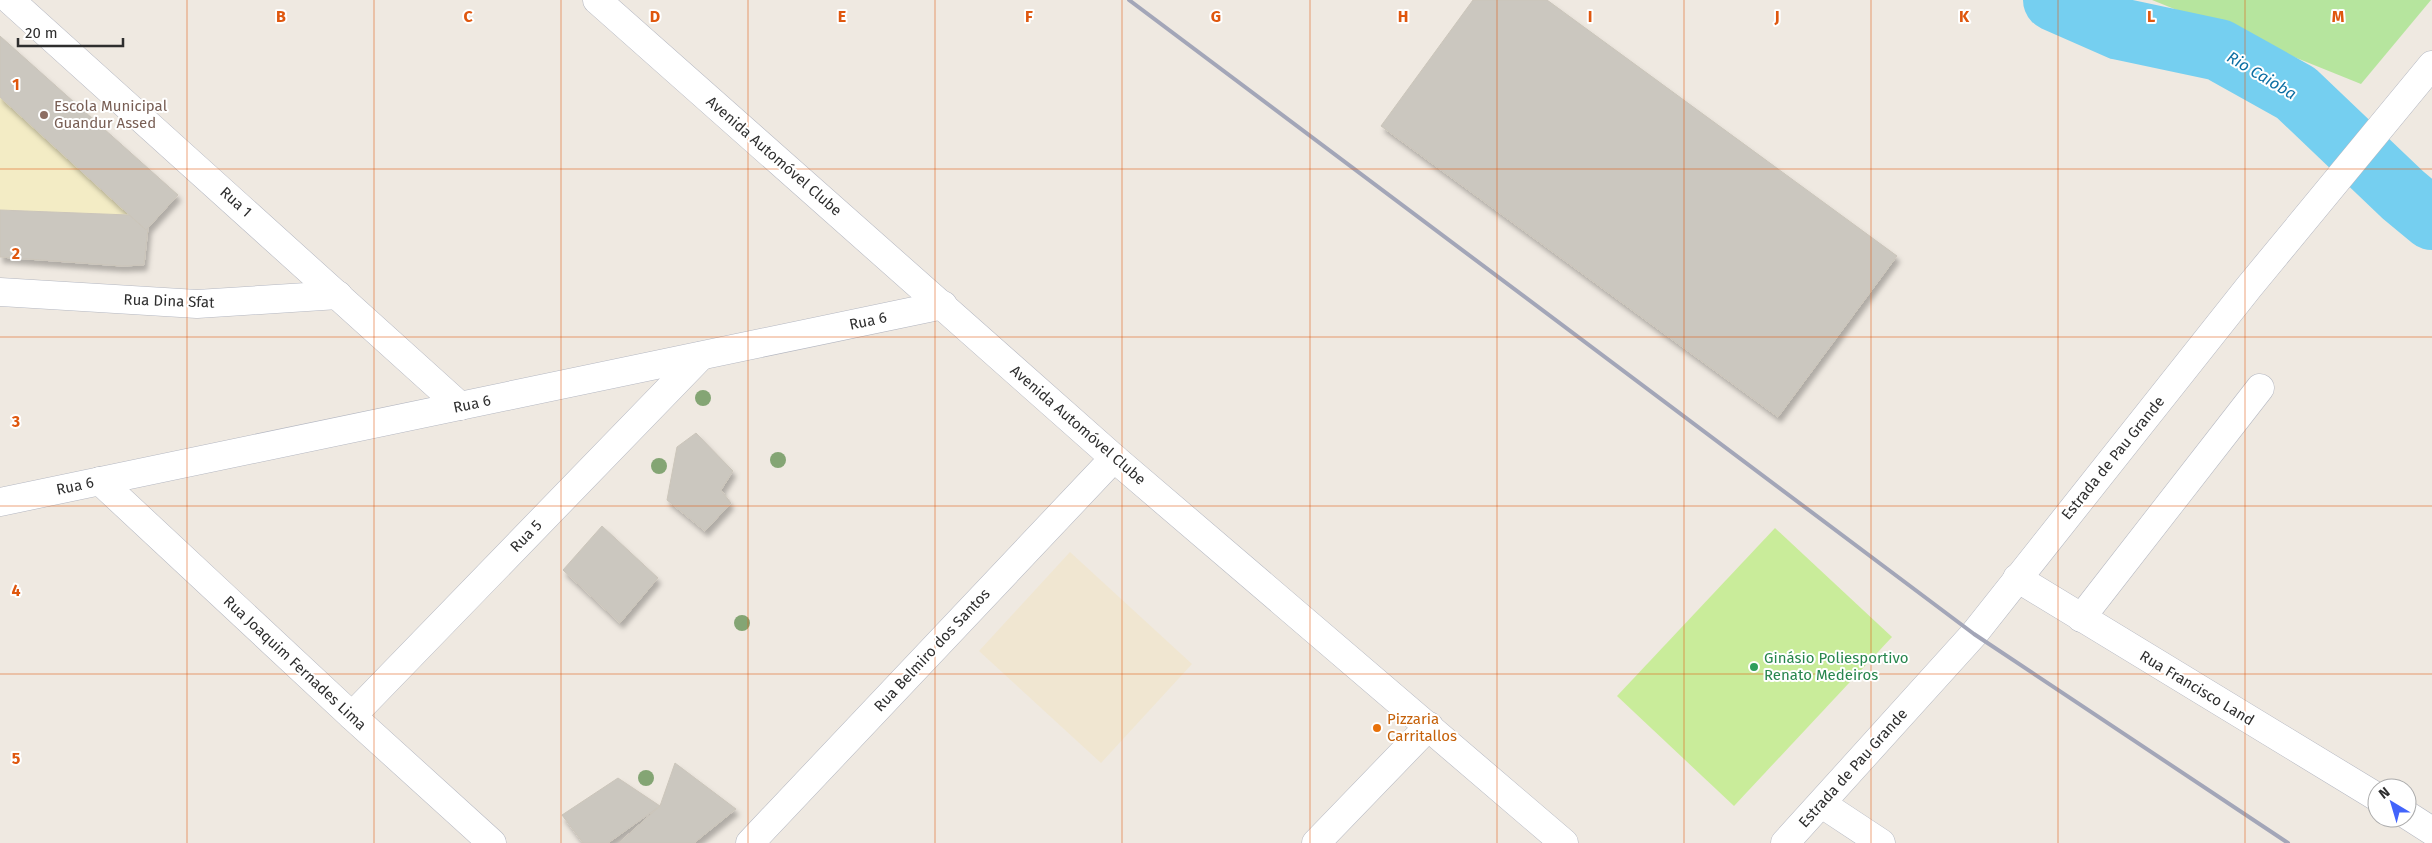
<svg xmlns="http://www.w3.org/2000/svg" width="2432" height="843" font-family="'Fira Sans',sans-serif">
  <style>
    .education { fill: #f0e6d1 }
    .green { fill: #b6e59e }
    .sand { fill: #f3ecc5 }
    .pitch { fill: #c9ec9a }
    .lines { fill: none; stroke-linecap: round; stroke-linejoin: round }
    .river { stroke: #75cff0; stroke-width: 62 }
    .building { fill: #cbc7bf; stroke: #cbc5ba; filter: url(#shadow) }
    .minor-casing { stroke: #b4b7c1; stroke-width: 29 }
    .tertiary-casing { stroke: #b4b7c1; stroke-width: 29 }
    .secondary-casing { stroke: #b4b7c1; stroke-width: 29 }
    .minor { stroke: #fff; stroke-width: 28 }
    .tertiary { stroke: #fff; stroke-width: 28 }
    .secondary { stroke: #fff; stroke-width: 28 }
    .rail { stroke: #a3a6b8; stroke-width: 4 }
    .tree { fill: #84a574 }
    .grid { fill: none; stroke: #df570e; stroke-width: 1; stroke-opacity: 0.55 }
    .education-dot { fill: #8d6e63; stroke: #fff; stroke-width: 2 }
    .leisure-dot { fill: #2e9e5b; stroke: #fff; stroke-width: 2 }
    .food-dot { fill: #e8710a; stroke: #fff; stroke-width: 2 }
    .labels { text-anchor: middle; stroke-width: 4; stroke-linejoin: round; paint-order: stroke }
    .education-label { font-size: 15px; fill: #785e54; stroke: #fff; text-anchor: start }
    .street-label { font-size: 15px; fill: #2e2e2e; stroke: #fff }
    .leisure-label { font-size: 15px; fill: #27864d; stroke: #fff; text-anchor: start }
    .food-label { font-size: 15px; fill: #c56008; stroke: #fff; text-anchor: start }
    .water-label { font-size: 16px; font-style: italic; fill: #0d6fa3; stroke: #fff }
    .grid-label { font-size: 16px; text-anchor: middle; font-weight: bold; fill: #df570e; stroke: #fff; stroke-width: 4; stroke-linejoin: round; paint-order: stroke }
  </style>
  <defs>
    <filter id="shadow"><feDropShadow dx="3" dy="5.5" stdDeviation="2.5" flood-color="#0004"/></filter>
  </defs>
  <rect width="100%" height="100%" fill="#efe9e1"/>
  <path class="education" d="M1070,552L1192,664L1101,763L979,651Z"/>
  <path class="green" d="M2152,0H2431L2361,84Z"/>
  <path class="sand" d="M0,97L129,215L0,210Z"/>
  <path class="pitch" d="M1775,528L1892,637L1734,806L1617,696Z"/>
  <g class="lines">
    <path class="river" d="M2054,0L2120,29L2219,50L2296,93L2403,195L2432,219"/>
  </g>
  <g class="building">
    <path d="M1473,0H1547L1897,256L1778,417L1381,126Z"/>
    <path d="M0,36L178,195L146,230L0,97Z"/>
    <path d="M0,210L129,215L146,230L148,228L144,265L122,266L0,257Z"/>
    <path d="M696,433L733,471L721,490L731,503L705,531L667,500L677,447Z"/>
    <path d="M602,526L658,578L620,623L563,570Z"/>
    <path d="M675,763L736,809L694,843H619L660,806Z"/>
    <path d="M618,778L660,806L608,843H583L562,815Z"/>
  </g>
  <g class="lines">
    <defs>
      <g id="minor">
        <path d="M10,0L460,406"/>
        <path d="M0,292L197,304L338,295"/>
        <path d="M100,481L352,716L492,843"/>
        <path d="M0,502L943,305"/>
        <path d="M2017,578L2377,797"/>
        <path d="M2081,618L2260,388"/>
        <path d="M352,716L701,356"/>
        <path d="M2407,815L2432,831"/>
        <path d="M750,843L1114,458"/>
        <path d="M1316,843L1429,726"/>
      </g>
      <g id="tertiary">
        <path d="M1822,804L1881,843"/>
        <path d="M1785,843L1974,634L2249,287L2432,65"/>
      </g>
      <path id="secondary" d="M597,0L1114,458L1564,843"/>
    </defs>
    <use href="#minor" class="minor-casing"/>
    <use href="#tertiary" class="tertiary-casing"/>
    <use href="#secondary" class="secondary-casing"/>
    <use href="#minor" class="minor"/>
    <use href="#tertiary" class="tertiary"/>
    <use href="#secondary" class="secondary"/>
    <path class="rail" d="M1129,0L1974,634L2288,843"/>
  </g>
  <g class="tree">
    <circle cx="703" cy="398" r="8"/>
    <circle cx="778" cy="460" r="8"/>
    <circle cx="659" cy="466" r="8"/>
    <circle cx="742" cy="623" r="8"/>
    <circle cx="646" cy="778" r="8"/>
  </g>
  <path class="grid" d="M187,0V843M374,0V843M561,0V843M748,0V843M935,0V843M1122,0V843M1310,0V843M1497,0V843M1684,0V843M1871,0V843M2058,0V843M2245,0V843M0,169H2432M0,337H2432M0,506H2432M0,674H2432"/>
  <circle class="education-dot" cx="44" cy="115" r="5"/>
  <circle class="leisure-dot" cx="1754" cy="667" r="5"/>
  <circle class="food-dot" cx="1377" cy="728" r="5"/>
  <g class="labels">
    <g class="education-label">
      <text x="54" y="111">Escola Municipal<tspan x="54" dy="17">Guandur Assed</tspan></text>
    </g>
    <g class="street-label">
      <text transform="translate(774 156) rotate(41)" y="5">Avenida Automóvel Clube</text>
      <text transform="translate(236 202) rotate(42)" y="5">Rua 1</text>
      <text transform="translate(169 301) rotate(2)" y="5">Rua Dina Sfat</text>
      <text transform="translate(868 321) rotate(-12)" y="5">Rua 6</text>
      <text transform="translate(472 404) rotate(-12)" y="5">Rua 6</text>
      <text transform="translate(1078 425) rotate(41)" y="5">Avenida Automóvel Clube</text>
      <text transform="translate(2113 458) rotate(-51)" y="5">Estrada de Pau Grande</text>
      <text transform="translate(75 486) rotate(-12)" y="5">Rua 6</text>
      <text transform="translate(526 536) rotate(-46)" y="5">Rua 5</text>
      <text transform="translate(932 650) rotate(-47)" y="5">Rua Belmiro dos Santos</text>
      <text transform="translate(295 663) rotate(43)" y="5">Rua Joaquim Fernades Lima</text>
      <text transform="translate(2197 688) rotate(31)" y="5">Rua Francisco Land</text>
      <text transform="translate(1853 768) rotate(-48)" y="5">Estrada de Pau Grande</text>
    </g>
    <g class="leisure-label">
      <text x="1764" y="663">Ginásio Poliesportivo<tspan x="1764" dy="17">Renato Medeiros</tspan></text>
    </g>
    <g class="food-label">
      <text x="1387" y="724">Pizzaria<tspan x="1387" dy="17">Carritallos</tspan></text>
    </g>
    <g class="water-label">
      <text transform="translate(2262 75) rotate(31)" y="6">Rio Caioba</text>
    </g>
  </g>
  <g class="grid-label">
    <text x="281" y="22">B</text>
    <text x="468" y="22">C</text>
    <text x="655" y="22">D</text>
    <text x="842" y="22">E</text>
    <text x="1029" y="22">F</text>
    <text x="1216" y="22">G</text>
    <text x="1403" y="22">H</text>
    <text x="1590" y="22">I</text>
    <text x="1777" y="22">J</text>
    <text x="1964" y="22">K</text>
    <text x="2151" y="22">L</text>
    <text x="2338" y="22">M</text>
    <text x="16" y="90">1</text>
    <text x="16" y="259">2</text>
    <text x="16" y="427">3</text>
    <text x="16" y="596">4</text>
    <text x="16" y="764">5</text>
  </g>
  <g transform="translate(2392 803) rotate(322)"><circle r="24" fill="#ffffff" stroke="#ababab"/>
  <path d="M0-4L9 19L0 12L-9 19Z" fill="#4264fb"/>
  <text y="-8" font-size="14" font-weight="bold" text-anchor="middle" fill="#2e2e2e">N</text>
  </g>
  <path d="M18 38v8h105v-8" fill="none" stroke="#2e2e2e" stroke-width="2.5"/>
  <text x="25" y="38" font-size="15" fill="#2e2e2e" stroke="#ffffff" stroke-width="4" paint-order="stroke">20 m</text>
</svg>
